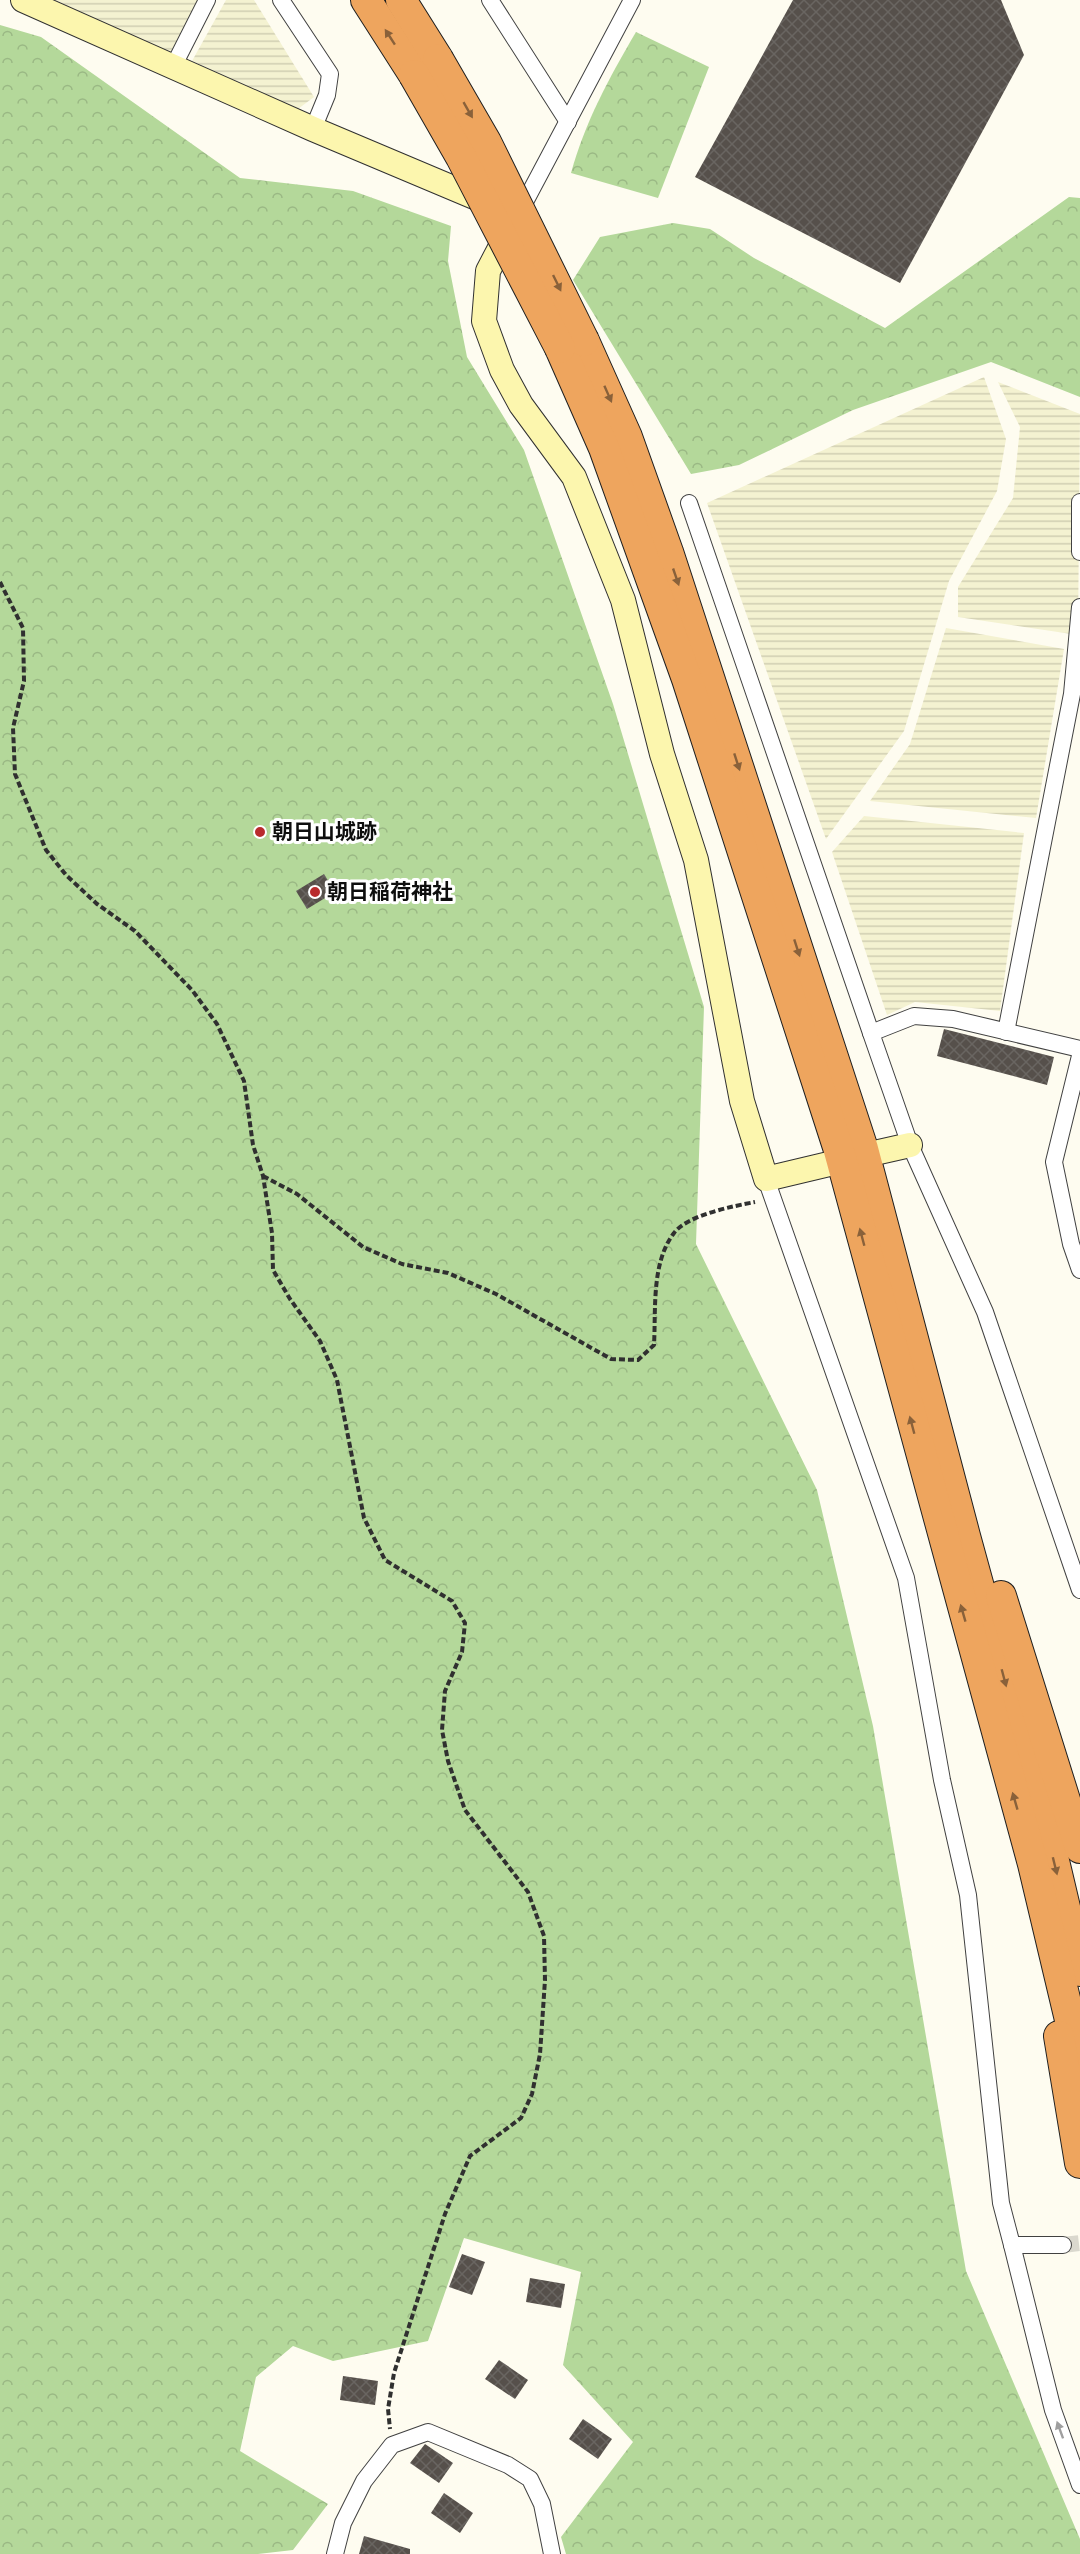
<svg xmlns="http://www.w3.org/2000/svg" width="1080" height="2554" font-family="'Zilla Slab','Noto Sans JP',serif">
  <style>
    .farmland { fill: url(#farmland-rules) }
    .forest { fill: url(#forest-crowns) }
    .building { fill: url(#building-cross-hatch) }
    .lines { fill: none; stroke-linecap: round; stroke-linejoin: round }
    .street-tunnel { stroke: #dad8ce; stroke-width: 16; stroke-dasharray: 16 8; stroke-linecap: butt }
    .street-casing { stroke: #414141; stroke-width: 18 }
    .secondary-casing { stroke: #303030; stroke-width: 26 }
    .highway-casing { stroke: #1f1f1f; stroke-width: 32 }
    .path { stroke: #303030; stroke-width: 4; stroke-dasharray: 6 3; stroke-linecap: butt }
    .street { stroke: #fff; stroke-width: 16 }
    .secondary { stroke: #fcf6ae; stroke-width: 24 }
    .highway { stroke: #eea55e; stroke-width: 30 }
    .highway-bridge-casing { stroke: #1f1f1f; stroke-width: 32; stroke-linecap: butt }
    .highway-bridge { stroke: #eea55e; stroke-width: 30 }
    .oneway { fill: #89613a }
    .oneway2 { fill: #9f9f9f }
    .poi-dot { fill: #b92b2d; stroke: #fff; stroke-width: 2 }
    .labels { text-anchor: middle; stroke-width: 6; stroke-linejoin: round; paint-order: stroke }
    .poi-label { font-size: 21px; font-weight: bold; fill: #0e0e0e; stroke: #fff; text-anchor: start }
  </style>
  <defs>
    <pattern id="farmland-rules" width="6" height="5" patternUnits="userSpaceOnUse" patternTransform="scale(1.5)"><rect width="6" height="5" fill="#f4f2d1"/><path d="M0 2.5h6" fill="none" stroke="#d0ceb2"/></pattern>
    <pattern id="forest-crowns" width="20" height="18" patternUnits="userSpaceOnUse" patternTransform="scale(1.5)"><rect width="20" height="18" fill="#b4d89a"/><path d="M2 6a3 3 0 1 1 6 0M12 15a3 3 0 1 1 6 0" fill="none" stroke="#9ab884"/></pattern>
    <pattern id="building-cross-hatch" width="8" height="8" patternUnits="userSpaceOnUse" patternTransform="scale(1.5)"><rect width="8" height="8" fill="#56504b"/><path d="M0 0l8 8M0 8l8-8" fill="none" stroke="#696561"/></pattern>
  </defs>
  <rect width="100%" height="100%" fill="#fefcf0"/>
  <g class="farmland">
    <path d="M55,0H200L175,55Z"/>
    <path d="M226,0H254L314,97L298,109L192,61Z"/>
    <path d="M984,377L1006,439L997,491L949,581L904,731L826,839L707,503Z"/>
    <path d="M998,382L1080,414L1078,635L958,617V587L1013,498L1020,427Z"/>
    <path d="M946,628L1064,649L1036,818L870,801L910,744Z"/>
    <path d="M864,816L1024,833L1000,1011L915,1002L887,1015L832,852Z"/>
  </g>
  <g class="forest">
    <path d="M0,25L41,37L240,178L353,191L451,226L448,261L467,357L524,450L613,704L704,1007L696,1244L817,1490L873,1726L966,2271L1080,2539V2554H566L561,2537L633,2442L563,2365L581,2272L464,2238L428,2341L333,2361L293,2346L256,2377L240,2451L328,2504L293,2550L258,2554H0Z"/>
    <path d="M636,32L709,67L658,198L571,173C585,122 609,78 636,32Z"/>
    <path d="M1069,197L1080,198V397L991,362L853,410L739,465L691,474L573,280L600,237L673,223L710,229L754,258L885,328Z"/>
  </g>
  <g class="building">
    <path d="M793,0H1001L1024,55L900,283L695,177Z"/>
    <path d="M324,874L335,892L307,909L296,891Z"/>
    <path d="M944,1029L1054,1057L1047,1085L937,1056Z"/>
    <path d="M462,2254L485,2262L472,2295L449,2287Z"/>
    <path d="M530,2278L565,2284L561,2308L526,2302Z"/>
    <path d="M499,2360L528,2380L515,2399L485,2379Z"/>
    <path d="M343,2376L378,2381L375,2405L340,2400Z"/>
    <path d="M583,2419L612,2439L598,2459L569,2439Z"/>
    <path d="M425,2444L453,2463L439,2483L410,2463Z"/>
    <path d="M444,2493L473,2513L460,2533L431,2513Z"/>
    <path d="M364,2536L410,2549V2554H359Z"/>
  </g>
  <g class="lines">
    <path class="street-tunnel" d="M1063,2245L1080,2243"/>
    <defs>
      <g id="street">
        <path d="M281,0L330,74L327,95L313,129"/>
        <path d="M490,0L568,122"/>
        <path d="M173,67L207,0"/>
        <path d="M518,215L632,0"/>
        <path d="M1080,502V552"/>
        <path d="M689,503L871,1033"/>
        <path d="M1006,1032L1072,694L1080,607"/>
        <path d="M1080,1049L953,1019L914,1016L871,1033L910,1145L985,1312L1080,1590"/>
        <path d="M1080,1056L1054,1162L1071,1244L1080,1270"/>
        <path d="M766,1179L906,1578L942,1780L968,1895L1001,2203L1012,2245H1063"/>
        <path d="M1012,2245L1053,2410L1080,2485"/>
        <path d="M335,2554L343,2523L364,2481L392,2445L428,2432L508,2465L530,2479L542,2504L552,2554"/>
      </g>
      <g id="secondary">
        <path d="M23,0L313,129L491,204"/>
        <path d="M510,229L488,271L484,321L502,370L521,405L574,477L623,600L662,754L696,860L742,1101L766,1179L829,1164"/>
        <path d="M879,1152L910,1145"/>
      </g>
      <g id="highway">
        <path d="M366,0L414,75"/>
        <path d="M401,0L438,59"/>
        <path d="M584,341L627,437L668,552L863,1149L965,1536L1054,1861L1080,1971"/>
        <path d="M560,348L604,448L687,679L838,1147L1033,1864L1080,2062"/>
        <path d="M1001,1596L1080,1848"/>
        <path d="M1059,2036L1080,2163"/>
      </g>
    </defs>
    <use href="#street" class="street-casing"/>
    <use href="#secondary" class="secondary-casing"/>
    <use href="#highway" class="highway-casing"/>
    <g class="path">
      <path d="M0,582L23,628L24,681L13,728L15,774L46,850L66,875L97,904L135,931L192,990L217,1024L244,1081L253,1145L263,1176L272,1233L273,1270L290,1299L320,1341L337,1380L364,1518L385,1560L452,1601L465,1623L462,1652L445,1691L442,1730L448,1761L465,1810L528,1892L544,1936L545,1980L540,2054L532,2094L521,2118L470,2156L445,2214L394,2373L388,2409L390,2429"/>
      <path d="M263,1176L297,1194L363,1247L402,1264L448,1273L496,1294L611,1359L638,1360L654,1345C656,1310 651,1263 674,1233C687,1215 734,1206 755,1202"/>
    </g>
    <use href="#street" class="street"/>
    <use href="#secondary" class="secondary"/>
    <use href="#highway" class="highway"/>
    <defs>
      <g id="highway-bridge">
        <path d="M438,59L486,142L584,341"/>
        <path d="M414,75L461,157L560,348"/>
      </g>
    </defs>
    <use href="#highway-bridge" class="highway-bridge-casing"/>
    <use href="#highway-bridge" class="highway-bridge"/>
  </g>
  <defs><path id="oneway-solid" d="M-6-.8H1V-3.2L6.5 0L1 3.2V.8H-6Z" transform="scale(1.5)"/></defs>
  <g class="oneway">
    <use href="#oneway-solid" transform="translate(390 37) rotate(-123)"/>
    <use href="#oneway-solid" transform="translate(468 110) rotate(60)"/>
    <use href="#oneway-solid" transform="translate(557 283) rotate(64)"/>
    <use href="#oneway-solid" transform="translate(608 394) rotate(66)"/>
    <use href="#oneway-solid" transform="translate(676 577) rotate(71)"/>
    <use href="#oneway-solid" transform="translate(737 762) rotate(72)"/>
    <use href="#oneway-solid" transform="translate(797 948) rotate(72)"/>
    <use href="#oneway-solid" transform="translate(862 1237) rotate(-105)"/>
    <use href="#oneway-solid" transform="translate(912 1425) rotate(-105)"/>
    <use href="#oneway-solid" transform="translate(963 1613) rotate(-106)"/>
    <use href="#oneway-solid" transform="translate(1004 1678) rotate(75)"/>
    <use href="#oneway-solid" transform="translate(1015 1801) rotate(-106)"/>
    <use href="#oneway-solid" transform="translate(1055 1866) rotate(76)"/>
  </g>
  <use class="oneway2" href="#oneway-solid" transform="translate(1060 2430) rotate(-110)"/>
  <g class="poi-dot">
    <circle cx="260" cy="832" r="6"/>
    <circle cx="315" cy="892" r="6"/>
  </g>
  <g class="labels">
    <g class="poi-label">
      <text x="272" y="839">朝日山城跡</text>
      <text x="327" y="899">朝日稲荷神社</text>
    </g>
  </g>
</svg>
